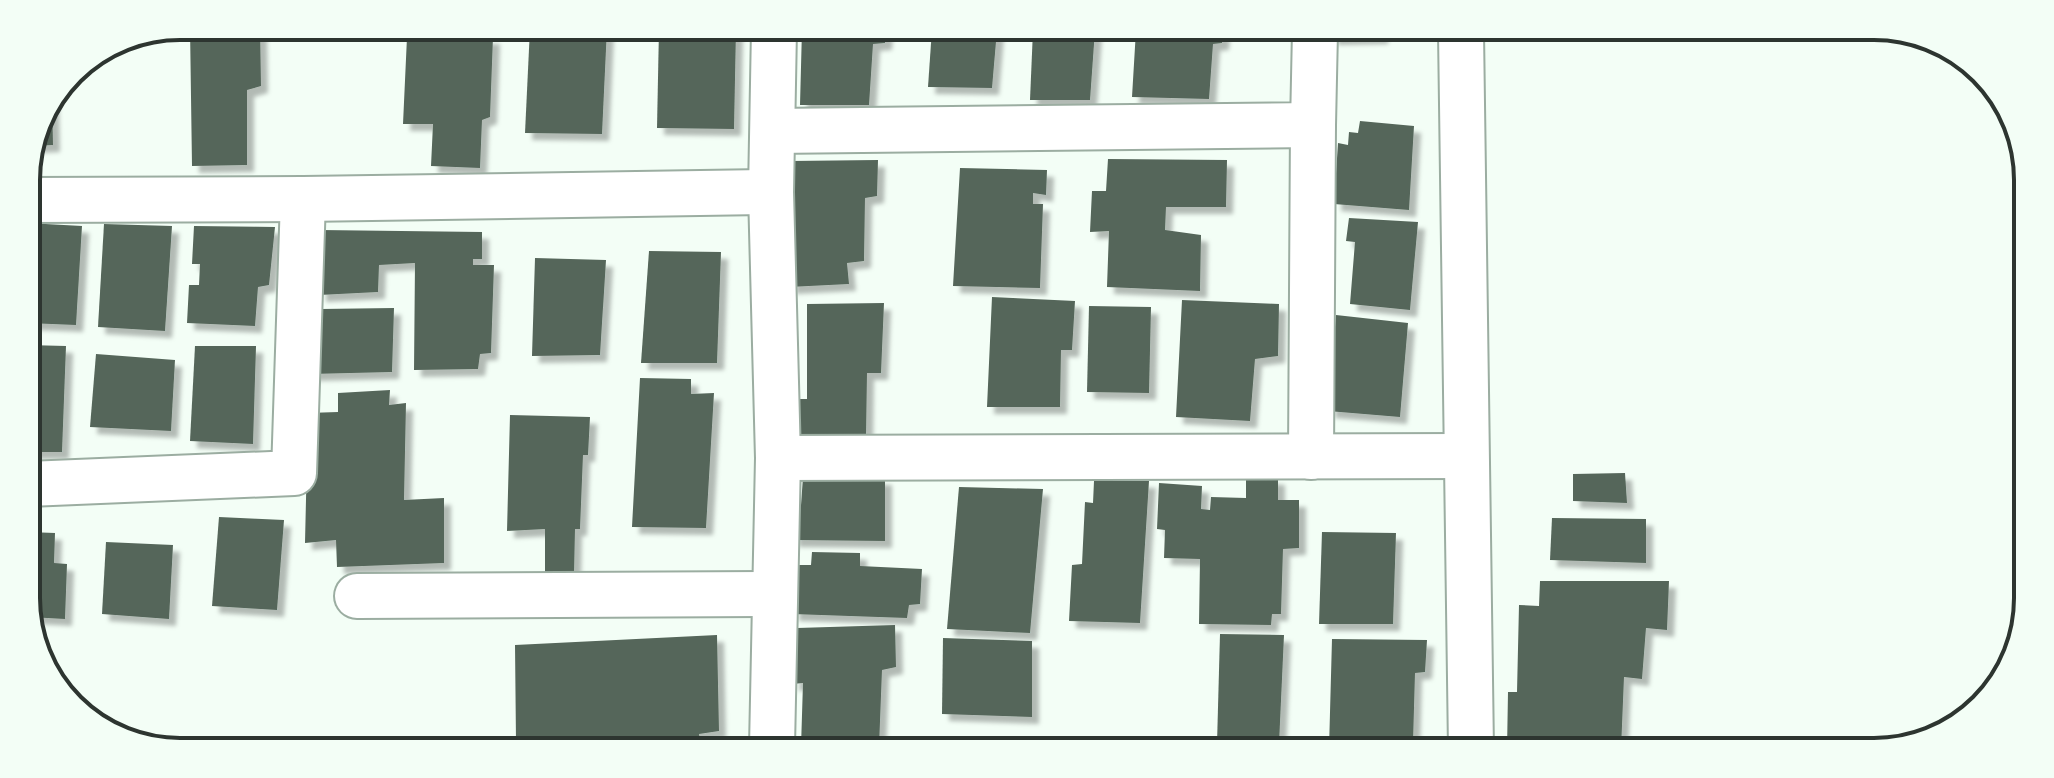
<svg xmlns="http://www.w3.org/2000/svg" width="2054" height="778" font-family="Bitter,serif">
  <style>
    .building { fill: #55665a; filter: url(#shadow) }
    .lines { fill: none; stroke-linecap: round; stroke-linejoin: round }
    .minor-casing { stroke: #9bada1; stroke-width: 48 }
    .minor { stroke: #fff; stroke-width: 44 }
    .rim { fill: none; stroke: #2d3530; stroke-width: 4 }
  </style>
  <defs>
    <filter id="shadow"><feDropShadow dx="7" dy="7" stdDeviation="2" flood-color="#0004"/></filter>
  </defs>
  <rect width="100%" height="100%" fill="#f3fef6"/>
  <g class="building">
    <path d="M210,26H260L261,86L247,90V165L192,166L190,27Z"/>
    <path d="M414,27H480V37H493L490,117L482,120L480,168L431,166L433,124H403L407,37H414Z"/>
    <path d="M530,28H607L602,134L525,133Z"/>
    <path d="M659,28L736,29L734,129L657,128Z"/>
    <path d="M802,29H886L885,43L873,44L869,105H800Z"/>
    <path d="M932,29L997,30L992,88L928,87Z"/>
    <path d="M1033,30H1095L1090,100H1030Z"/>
    <path d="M1136,30L1223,31L1222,43L1213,44L1209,99L1132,97Z"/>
    <path d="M1331,31L1382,32L1381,37L1331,38Z"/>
    <path d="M52,98L53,145L33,146L42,111Z"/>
    <path d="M1360,121L1414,126L1409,210L1334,204L1338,143L1348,145L1349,132L1358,133Z"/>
    <path d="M1108,159L1227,160L1226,207H1166L1165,230L1201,235L1200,291L1107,287L1109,231L1090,232L1092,191H1106Z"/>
    <path d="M878,160L877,196L865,198L864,261L847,263L849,284L789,287L791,161Z"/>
    <path d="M960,168L1047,170L1046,195L1033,193V204H1043L1040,288L953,286Z"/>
    <path d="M1349,218L1418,222L1410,310L1350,304L1355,242L1346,241Z"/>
    <path d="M27,223L82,226L76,325L27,323Z"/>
    <path d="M104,224L172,226L165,331L98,327Z"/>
    <path d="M194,226L275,227L269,285L258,287L255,326L187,323L189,285H199L200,264H192Z"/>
    <path d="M320,230L482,232V259H473V265H494L491,353L480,354L478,369L414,370L415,263L379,265L378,292L319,295Z"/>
    <path d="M649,251L721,252L717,363H641Z"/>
    <path d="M535,258L606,260L600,355L532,356Z"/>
    <path d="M992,297L1075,301L1072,350H1061L1060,407H987Z"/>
    <path d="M1182,300L1279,304L1278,356L1255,359L1250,421L1176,417Z"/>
    <path d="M884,303L881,373H867L866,438H796L797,399H807V304Z"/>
    <path d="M1089,306L1151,307L1149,393L1087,392Z"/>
    <path d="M394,308L392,372L310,374L321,325V309Z"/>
    <path d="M1336,315L1408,323L1400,417L1328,411Z"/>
    <path d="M27,345L66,346L62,452H28Z"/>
    <path d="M195,346H256L253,444L190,441Z"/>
    <path d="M96,354L175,360L171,431L90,427Z"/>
    <path d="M640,378L691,379V394L714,393L706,528L632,527Z"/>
    <path d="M390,390L389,405L406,403L404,500L444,498V563L337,567L336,540L305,543L308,413L338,412V393Z"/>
    <path d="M510,415L590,417L588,455H583L580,529H575L574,575L545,576V529L507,531Z"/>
    <path d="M1625,473L1627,503L1573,501V474Z"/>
    <path d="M1246,476L1278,478V500H1299V548L1283,549L1281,614H1272L1271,625L1199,624L1200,559L1164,558L1165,530L1157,529L1159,483L1202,486L1201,509L1210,510L1211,497L1246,498Z"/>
    <path d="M803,477L885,478V541L792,540V505H801Z"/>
    <path d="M1094,481H1149L1140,623L1069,621L1072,565L1082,564L1085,502L1093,503Z"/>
    <path d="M959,487L1043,489L1030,633L947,629Z"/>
    <path d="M219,517L284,520L277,610L212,606Z"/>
    <path d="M1552,518L1646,519V563L1550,560Z"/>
    <path d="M28,532L55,533L54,563L67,564L65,619L29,617Z"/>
    <path d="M1322,532L1396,533L1393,624H1319Z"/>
    <path d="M106,542L173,545L169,619L102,614Z"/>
    <path d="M812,552L860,553V566L922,569L920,604L909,605L907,618L792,614L795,565H811Z"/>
    <path d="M1540,581H1669L1667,630L1646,628L1642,679L1624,677L1621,750H1507L1508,692H1517L1519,605L1539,606Z"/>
    <path d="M895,625L896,667L882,670L879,747H801L803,683L792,684L797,628Z"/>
    <path d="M1220,634L1284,635L1279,744H1217Z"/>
    <path d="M717,635L719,731L699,734L701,746H613L612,737L516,742L515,645Z"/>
    <path d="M943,638L1032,641V717L942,714Z"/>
    <path d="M1332,639L1427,640L1425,672L1415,673L1413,743L1365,742V749H1329Z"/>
  </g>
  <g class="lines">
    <defs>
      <g id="minor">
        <path d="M1461,32L1471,750"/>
        <path d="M773,131L1313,125L1315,31"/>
        <path d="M27,200L303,199L771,192"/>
        <path d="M1311,457L1313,125"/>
        <path d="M778,458L1466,456"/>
        <path d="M28,484L294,473L303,199"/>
        <path d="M357,596L775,594"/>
        <path d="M772,747L778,458L771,192L774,29"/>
      </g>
    </defs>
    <use href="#minor" class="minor-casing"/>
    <use href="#minor" class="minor"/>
  </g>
  <path d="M0 0H2054V778H0ZM180 40H1874A140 140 0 0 1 2014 180V598A140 140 0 0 1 1874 738H180A140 140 0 0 1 40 598V180A140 140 0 0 1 180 40Z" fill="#f3fef6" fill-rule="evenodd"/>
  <path class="rim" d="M180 40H1874A140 140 0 0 1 2014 180V598A140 140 0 0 1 1874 738H180A140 140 0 0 1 40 598V180A140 140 0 0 1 180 40Z"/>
</svg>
